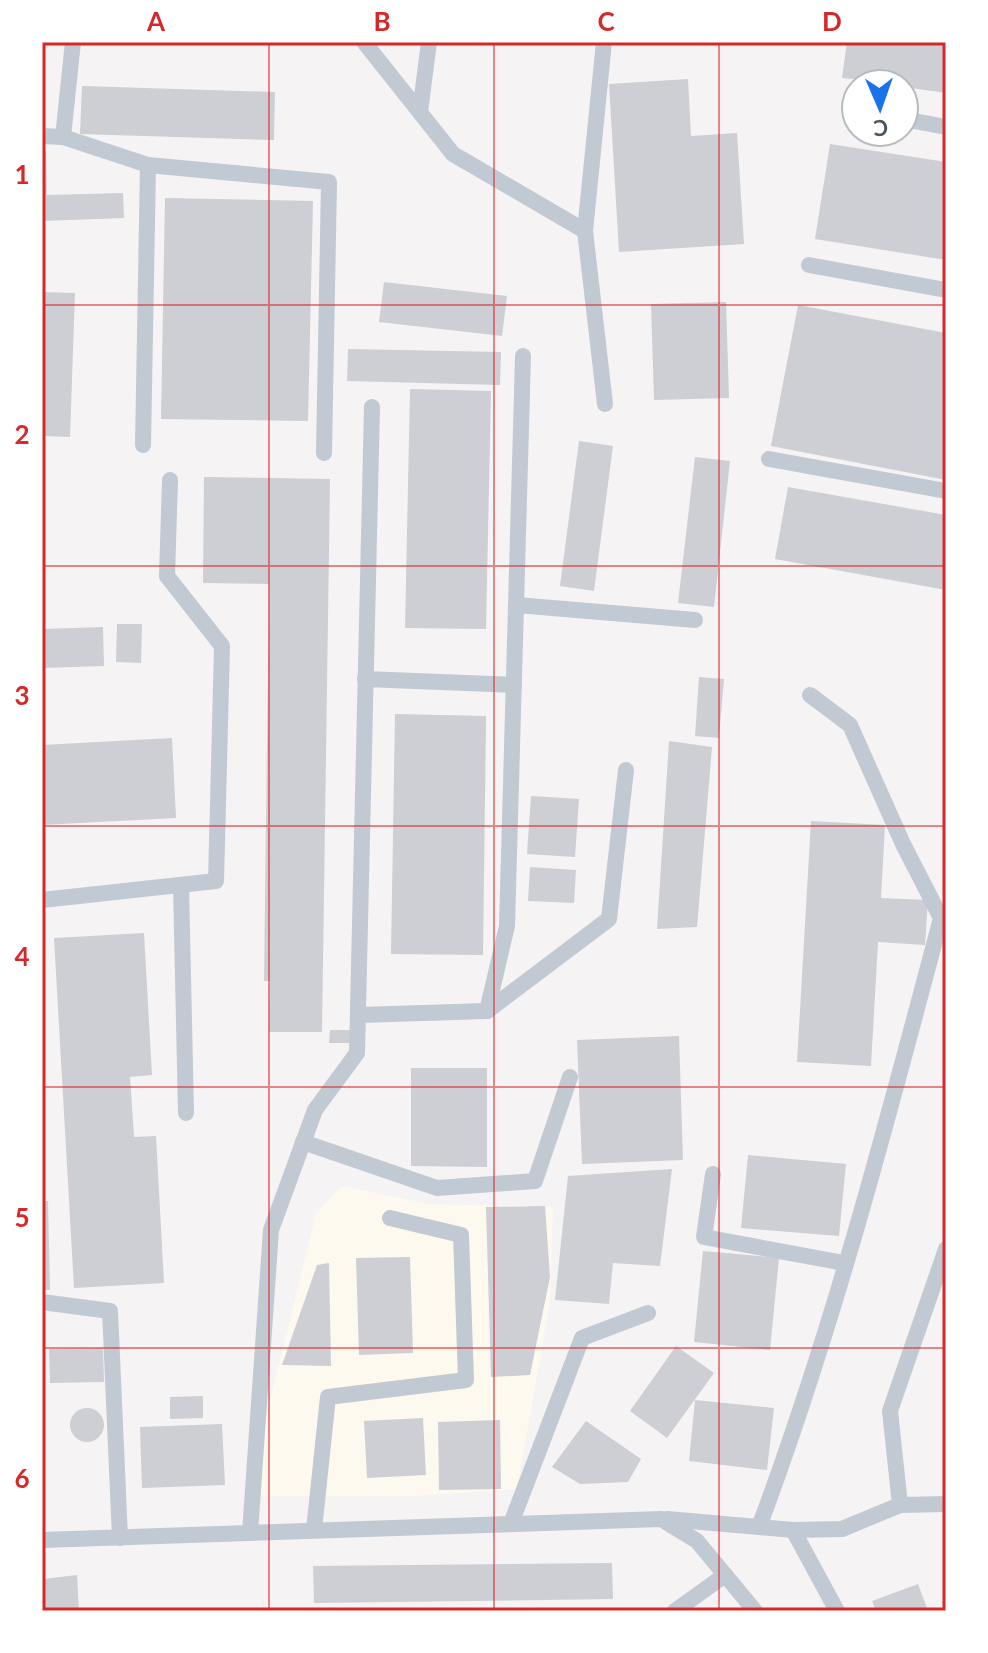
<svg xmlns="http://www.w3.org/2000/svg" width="988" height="1653" font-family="Lato,sans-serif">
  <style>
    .commercial { fill: #fdf9ef }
    .building { fill: #cdcfd5 }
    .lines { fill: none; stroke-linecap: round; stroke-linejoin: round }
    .lane { stroke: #c1cad2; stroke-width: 16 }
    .grid { fill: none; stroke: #d62828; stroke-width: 2; stroke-opacity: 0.55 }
    .neatline { fill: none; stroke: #d62828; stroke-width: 3 }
    .grid-label { font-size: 26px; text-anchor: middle; font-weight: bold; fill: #d62828 }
  </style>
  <rect width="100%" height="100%" fill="#f5f3f3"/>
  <path class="commercial" d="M342,1186L429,1204L553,1207L550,1303L517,1489L418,1496H262L259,1446L316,1213Z"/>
  <g class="building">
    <path d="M847,42H946V93L904,87V84L842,78Z"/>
    <path d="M688,79L691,136L737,133L744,244L619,252L609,84Z"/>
    <path d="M82,86L275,92L274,140L80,134Z"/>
    <path d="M830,144L946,162V260L815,239Z"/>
    <path d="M42,151H46L47,195L123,193L124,218L42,221Z"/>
    <path d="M165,198L313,201L308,421L161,419Z"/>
    <path d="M384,282L507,296L502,336L379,322Z"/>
    <path d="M42,292L75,293L70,437L42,436Z"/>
    <path d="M726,302L729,398L654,400L651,304Z"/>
    <path d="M798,305L946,333V480L771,446Z"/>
    <path d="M348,349L501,352L500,385L347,381Z"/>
    <path d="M410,389L491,391L486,629L405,628Z"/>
    <path d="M579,441L613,446L594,591L560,586Z"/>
    <path d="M695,457L730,461L714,607L678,603Z"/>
    <path d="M204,477L330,479L322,1032H269L270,981H264L269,584L203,583Z"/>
    <path d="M788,487L946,515V590L775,559Z"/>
    <path d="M117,624H142L141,663L116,662Z"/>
    <path d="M103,627L104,666L42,668V629Z"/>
    <path d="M699,677L724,679L719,738L695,736Z"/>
    <path d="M395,714L486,716L483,955L391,954Z"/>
    <path d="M172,738L176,818L42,825V745Z"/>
    <path d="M669,741L712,747L697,927L657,929Z"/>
    <path d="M531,796L579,799L575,857L527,854Z"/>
    <path d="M811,821L885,825L881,898L928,900L925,945L878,942L871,1066L797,1062Z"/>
    <path d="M530,867L576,870L574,903L528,901Z"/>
    <path d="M144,933L152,1075L130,1077L134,1137L156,1136L164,1283L74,1288L54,938Z"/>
    <path d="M330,1030H351V1043H329Z"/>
    <path d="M679,1036L683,1160L582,1164L577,1040Z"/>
    <path d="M411,1068H487V1167L411,1166Z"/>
    <path d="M748,1155L846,1164L839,1236L741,1228Z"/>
    <path d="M672,1169L660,1266L613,1263L609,1304L555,1300L568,1176Z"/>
    <path d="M42,1201H48L50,1290H42Z"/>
    <path d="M545,1206L550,1277L530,1375L491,1377L486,1207Z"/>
    <path d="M703,1251L779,1258L770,1350L694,1342Z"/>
    <path d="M410,1257L413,1353L359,1355L356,1258Z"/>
    <path d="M329,1263L331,1366L282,1365L317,1265Z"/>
    <path d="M676,1346L714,1373L667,1438L630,1411Z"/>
    <path d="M103,1348L104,1382L50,1383L49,1349Z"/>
    <path d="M203,1396V1418L170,1419V1397Z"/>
    <path d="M695,1400L774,1408L767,1470L689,1461Z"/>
    <circle cx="87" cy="1425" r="17"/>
    <path d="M423,1418L426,1475L367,1478L364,1421Z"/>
    <path d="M500,1420L501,1489L439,1490L438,1422Z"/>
    <path d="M586,1421L641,1459L628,1482L580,1484L552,1467Z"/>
    <path d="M222,1424L225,1485L142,1488L140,1427Z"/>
    <path d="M612,1563L613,1599L314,1603L313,1566Z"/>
    <path d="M77,1575L79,1611H45L43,1579Z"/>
    <path d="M918,1584L928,1611H876L872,1601Z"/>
  </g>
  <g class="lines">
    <g class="lane">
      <path d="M364,42L453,154L585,231L605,404"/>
      <path d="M850,110L856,111"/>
      <path d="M420,112L429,42"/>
      <path d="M904,119L946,127"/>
      <path d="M42,136L63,137L148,165L329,182L324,453"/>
      <path d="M63,137L73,42"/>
      <path d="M585,231L604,42"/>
      <path d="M809,265L946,290"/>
      <path d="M143,445L148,165"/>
      <path d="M769,459L946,491"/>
      <path d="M517,605L695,620"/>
      <path d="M365,679L514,685"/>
      <path d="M181,885L186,1113"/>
      <path d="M42,900L216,881L222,646L167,576L170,480"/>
      <path d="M487,1011L609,919L626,770"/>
      <path d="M360,1015L487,1011L507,926L523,356"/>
      <path d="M303,1142L437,1188L535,1181L570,1077"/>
      <path d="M713,1174L704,1237L844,1263"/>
      <path d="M42,1302L110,1311L120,1538"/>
      <path d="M900,1505L946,1504"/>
      <path d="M667,1519L793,1530L842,1529L900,1505L890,1411L946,1249"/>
      <path d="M512,1521L582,1338L648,1313"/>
      <path d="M759,1527C833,1329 887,1122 941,918L903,844L850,725L810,695"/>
      <path d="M314,1530L328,1397L466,1380L461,1235L390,1218"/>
      <path d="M793,1530L837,1611"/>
      <path d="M250,1533L271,1230L315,1110L357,1053L372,407"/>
      <path d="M42,1540L661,1519L697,1541L755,1611"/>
      <path d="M675,1611L725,1575"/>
    </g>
  </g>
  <path class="grid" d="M269,42V1611M494,42V1611M719,42V1611M42,305H946M42,566H946M42,826H946M42,1087H946M42,1348H946"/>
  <rect width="988" height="1653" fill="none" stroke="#ffffff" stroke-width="88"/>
  <g transform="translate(880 108) rotate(178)"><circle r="38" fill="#ffffff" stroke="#b7bbc0" stroke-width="2"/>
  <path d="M0-6L14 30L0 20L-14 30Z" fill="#1a73e8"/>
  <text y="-12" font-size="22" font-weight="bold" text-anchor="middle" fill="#4a5661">С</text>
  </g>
  <rect x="44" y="44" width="900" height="1565" class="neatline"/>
  <g class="grid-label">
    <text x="156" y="31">A</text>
    <text x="382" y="31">B</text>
    <text x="606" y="31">C</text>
    <text x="832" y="31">D</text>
    <text x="22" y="184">1</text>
    <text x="22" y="444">2</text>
    <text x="22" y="705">3</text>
    <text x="22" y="966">4</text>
    <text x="22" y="1227">5</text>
    <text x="22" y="1488">6</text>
  </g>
</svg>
